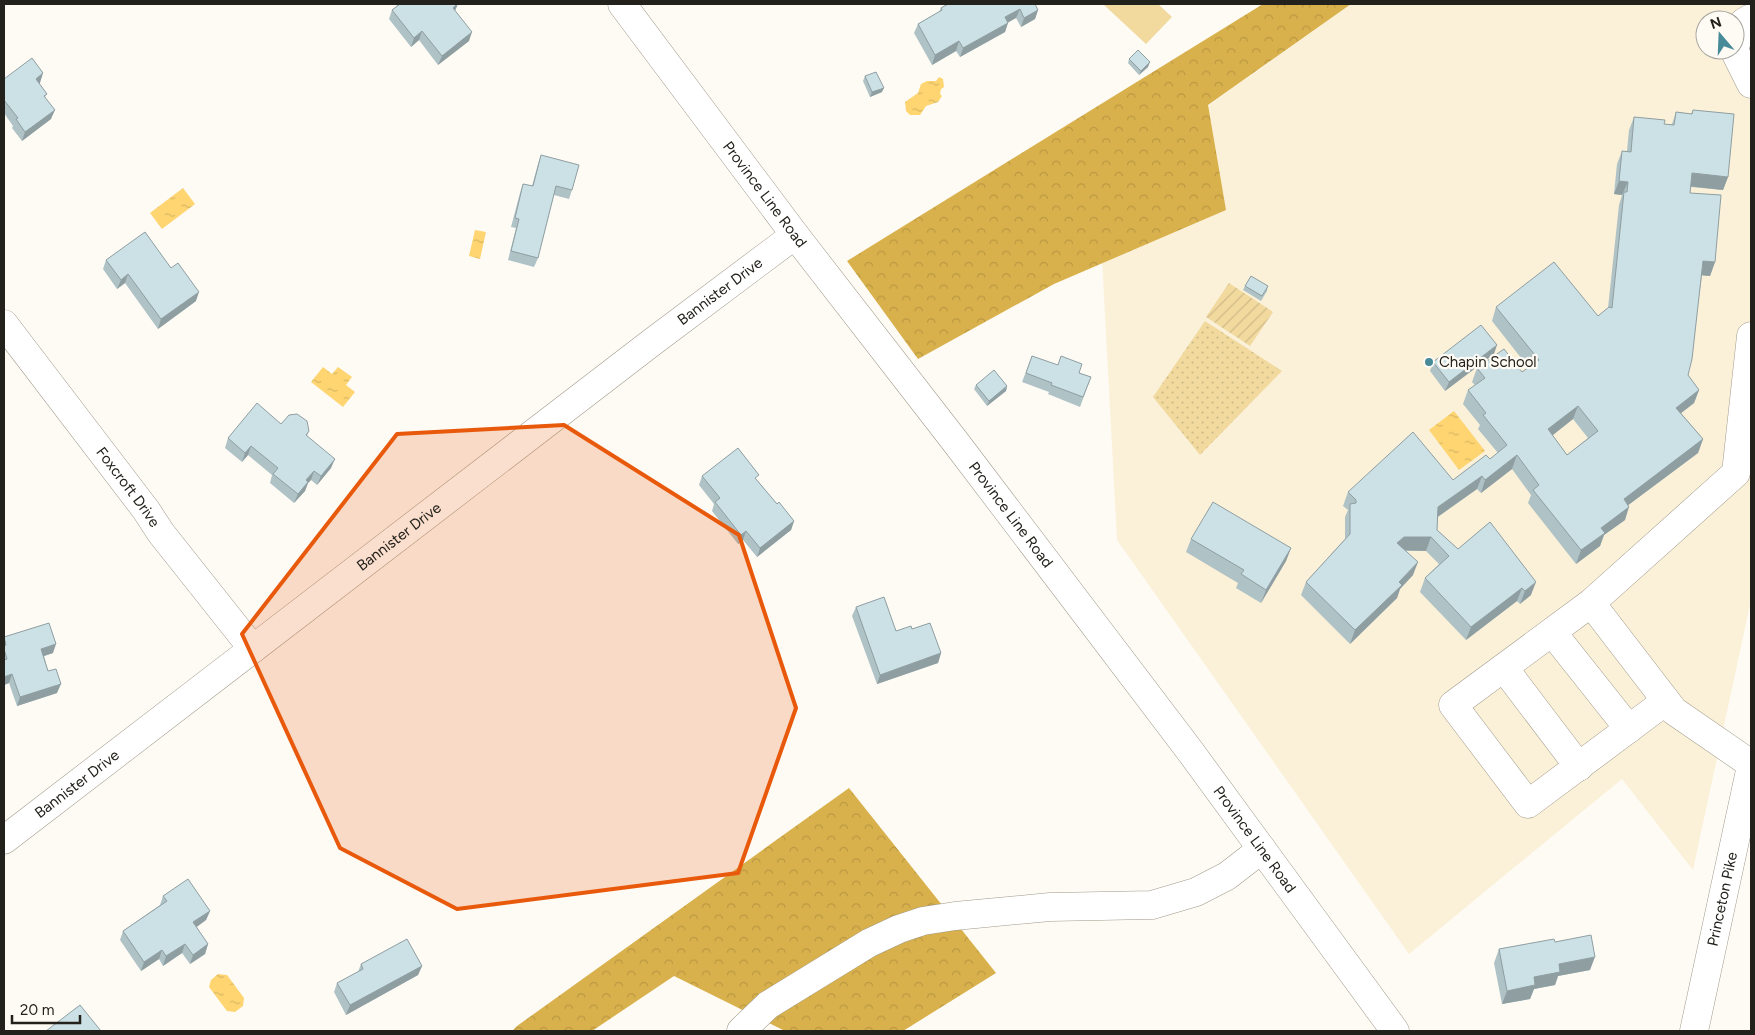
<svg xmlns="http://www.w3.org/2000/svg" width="1755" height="1035" font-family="Figtree,sans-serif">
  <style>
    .built { fill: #fbf1d9; fill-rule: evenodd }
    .forest { fill: url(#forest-crowns) }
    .park { fill: url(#park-dots) }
    .garden { fill: url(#garden-furrows) }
    .pitch { fill: #f2da9f }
    .water { fill: url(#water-ripples) }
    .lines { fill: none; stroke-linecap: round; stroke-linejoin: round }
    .minor-casing { stroke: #a19a8b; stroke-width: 29 }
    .major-casing { stroke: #a19a8b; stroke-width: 29 }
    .minor { stroke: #fff; stroke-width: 28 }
    .major { stroke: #fff; stroke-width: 28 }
    .wall { fill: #afc2c6; fill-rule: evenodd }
    .shaded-wall { fill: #8f9ea1 }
    .building { fill: #cce1e6; stroke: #8f9ea1; fill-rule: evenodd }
    .marked { fill: #e8590c; fill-opacity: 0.2; stroke: #e8590c; stroke-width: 4; stroke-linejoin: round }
    .poi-dot { fill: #478b99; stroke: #fefbf5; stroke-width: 2 }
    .labels { text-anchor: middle; stroke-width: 4.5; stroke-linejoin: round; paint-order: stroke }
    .street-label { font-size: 15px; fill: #23211b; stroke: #fefbf5 }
    .poi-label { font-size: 15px; fill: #23211b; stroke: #fefbf5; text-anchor: start }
  </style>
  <defs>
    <pattern id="forest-crowns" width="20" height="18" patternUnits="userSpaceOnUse" patternTransform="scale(1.25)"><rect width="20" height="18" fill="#d9b14c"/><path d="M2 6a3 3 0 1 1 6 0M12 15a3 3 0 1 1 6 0" fill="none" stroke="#ba9842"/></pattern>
    <pattern id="park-dots" width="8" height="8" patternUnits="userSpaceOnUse" patternTransform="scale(1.25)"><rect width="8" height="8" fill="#f2da9f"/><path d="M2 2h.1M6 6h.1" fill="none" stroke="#cfbb88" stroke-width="1.8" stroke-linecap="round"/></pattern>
    <pattern id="garden-furrows" width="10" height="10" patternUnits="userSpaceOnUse" patternTransform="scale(1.25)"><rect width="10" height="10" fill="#f2da9f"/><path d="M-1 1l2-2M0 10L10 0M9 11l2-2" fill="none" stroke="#cfbb88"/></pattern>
    <pattern id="water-ripples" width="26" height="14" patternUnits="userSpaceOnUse" patternTransform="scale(1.25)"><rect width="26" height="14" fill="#fed571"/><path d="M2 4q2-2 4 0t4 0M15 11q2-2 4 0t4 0" fill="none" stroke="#d9b761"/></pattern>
  </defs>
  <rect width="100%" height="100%" fill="#fefbf5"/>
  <path class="built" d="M1351,4H1751V600L1693,870L1622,779L1409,954L1117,540L1098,184ZM1705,20H1735V50H1705Z"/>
  <g class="forest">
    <path d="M1263,4H1351L1208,105L1226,210L1054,284L918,359L847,261Z"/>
    <path d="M849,788L996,973L903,1031H785L674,976L592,1031H512L517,1026Z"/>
  </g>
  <path class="park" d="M1205,321L1282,371L1200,455L1153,397Z"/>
  <path class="garden" d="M1229,283L1273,312L1250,346L1206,317Z"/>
  <path class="pitch" d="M1103,4H1158L1172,17L1146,44Z"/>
  <g class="water">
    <path d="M939,77L943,79L944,87L941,89L940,94L942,96L938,102L926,106L920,115H910L906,111L905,102L918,93L921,84L927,81H936Z"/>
    <path d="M183,188L195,204L162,229L150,213Z"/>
    <path d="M475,230L486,232L480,259L469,256Z"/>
    <path d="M323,367L332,374L338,367L352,377L346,385L355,392L343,407L311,382Z"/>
    <path d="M1454,411L1485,451L1459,470L1429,430Z"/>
    <path d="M218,974L227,975L244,998L243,1006L235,1012L227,1011L209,987L211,980Z"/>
  </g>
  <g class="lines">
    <defs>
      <g id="minor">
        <path d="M1735,46L1744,22L1751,18"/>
        <path d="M1734,50L1751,84"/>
        <path id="s1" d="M4,324L146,510L161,533L253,649"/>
        <path d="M1591,603L1674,711L1751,764"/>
        <path d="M1552,632L1629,729"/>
        <path d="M1504,668L1579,767"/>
        <path d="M1666,701L1528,804L1453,705L1591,603L1736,473L1751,336"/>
        <path id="s2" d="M4,840L651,343L795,235"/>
        <path d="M741,1031L768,1005L869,943L899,929L923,921L955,916L1050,907L1152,905L1196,892L1227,876L1262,849"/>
      </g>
      <g id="major">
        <path id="s3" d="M622,4L795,235L954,440L1190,751L1395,1031"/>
        <path id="s4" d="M1694,1031L1751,766"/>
      </g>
    </defs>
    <use href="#minor" class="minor-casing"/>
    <use href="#major" class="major-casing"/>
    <use href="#minor" class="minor"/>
    <use href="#major" class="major"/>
  </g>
  <g class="wall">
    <path d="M396,4H457L455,11L469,41L438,65L419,40L411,47L389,19L392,10L397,6Z"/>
    <path d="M941,8L1038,10L1035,19L1021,27L1016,18L1008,22L1005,32L960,57L956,51L932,65L914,33L918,24L939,12Z"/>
    <path d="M1129,59L1148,67L1139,75L1128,63Z"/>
    <path d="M43,73L39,83L47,94L45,97L51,119L22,141L12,128L13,126L4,113V79Z"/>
    <path d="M865,76L882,92L870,97L863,81Z"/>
    <path d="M1693,110L1728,177L1723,190L1691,187L1690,193L1715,262L1710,276L1702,275L1688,375L1699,390L1694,403L1681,413L1703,439L1698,453L1628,505L1625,520L1604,535L1600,546L1576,564L1528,503L1531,495L1512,469L1481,493L1477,489L1438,517L1437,530L1458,549L1490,522L1531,595L1520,604L1517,601L1466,640L1420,592L1425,578L1439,564L1426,551H1405L1413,575L1400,589L1397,598L1350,644L1301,595L1306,582L1345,539V517L1348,510L1343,506L1348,492L1453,480L1490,459L1498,453L1478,429L1480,425L1463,404L1468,390L1475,385L1472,382L1477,368L1522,372L1529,368L1492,321L1496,307L1598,316L1608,308L1619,205L1622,195L1614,194L1617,164L1622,151H1627L1629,130L1634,117L1664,124H1672L1676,112L1691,114ZM1573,419L1588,438L1567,455L1552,435Z"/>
    <path d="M541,155L572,190L569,199L554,195L538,258L534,267L508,260L516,228L511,227L520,193L523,184L532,186L538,164Z"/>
    <path d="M106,260L196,301L158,329L125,283L117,289L103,269Z"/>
    <path d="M1245,286H1268L1267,291L1261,301L1243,290Z"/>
    <path d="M1494,354L1445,391L1430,371L1433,362Z"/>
    <path d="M1032,356L1091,377L1080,407L1048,394L1049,392L1022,382Z"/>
    <path d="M976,385L1007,386L1006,391L987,406L974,389Z"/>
    <path d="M281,424L309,431L307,436L331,468L317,485L311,480L308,483L305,491L294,503L270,483L272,475L248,455L242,462L225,448L228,438Z"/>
    <path d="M702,476L757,480L777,504L794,521L791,530L757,557L743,540L738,544L712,511L714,504L699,485Z"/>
    <path d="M1191,539L1291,548L1286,561L1261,603L1236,588L1238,583L1186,552Z"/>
    <path d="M856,607L896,631L941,653L938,663L877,684L852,616Z"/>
    <path d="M4,637L53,653L44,656L48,671L57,693L17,706L9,683L4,685Z"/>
    <path d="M163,896L210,911L206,920L196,927L208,944L205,954L190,964L182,953L163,966L159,959L141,971L120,940L123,931L160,905Z"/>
    <path d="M1555,942L1590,970L1558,976L1555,985L1534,989L1530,999L1502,1004L1494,963L1499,949Z"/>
    <path d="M361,964L422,966L418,975L346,1015L334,992L337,983L358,972Z"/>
  </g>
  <g class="shaded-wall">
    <path d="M458,4L454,13L453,8Z"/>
    <path d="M1020,9L1016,18L1002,26L1005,17Z"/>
    <path d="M1038,10L1035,19L1021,27L1024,18Z"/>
    <path d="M1008,23L1005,32L960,57L963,48Z"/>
    <path d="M422,31L419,40L411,47L414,38Z"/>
    <path d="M472,32L469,41L438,65L442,56Z"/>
    <path d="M959,41L956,51L932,65L935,55Z"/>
    <path d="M1150,62L1148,67L1139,75L1141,71Z"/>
    <path d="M43,73L40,83L32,88L36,79Z"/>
    <path d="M884,88L882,92L870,97L872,92Z"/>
    <path d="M55,110L51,119L22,141L25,132Z"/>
    <path d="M1692,173L1728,177L1723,190L1687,186Z"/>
    <path d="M1619,181L1628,182L1622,195L1614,194Z"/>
    <path d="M1703,261L1715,262L1710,276L1698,275Z"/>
    <path d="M128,274L125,283L117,289L121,280Z"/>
    <path d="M199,292L196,301L158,329L161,319Z"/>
    <path d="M1497,345L1494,354L1445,391L1449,382Z"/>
    <path d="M1007,386L1006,391L987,406L989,401Z"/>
    <path d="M1699,390L1694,403L1671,421L1676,408Z"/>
    <path d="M1578,406L1573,419L1543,443L1548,429Z"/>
    <path d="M1703,439L1698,453L1619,512L1624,499Z"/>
    <path d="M251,446L248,455L242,462L245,453Z"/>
    <path d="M1517,455L1512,469L1481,493L1485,480Z"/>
    <path d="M335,459L331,468L317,485L321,476Z"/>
    <path d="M314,471L311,480L308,483L305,491L294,503L298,494L306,480Z"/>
    <path d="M1482,476L1477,489L1433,520L1438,507Z"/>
    <path d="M1629,507L1625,520L1604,535L1600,546L1576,564L1581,550L1601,528Z"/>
    <path d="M794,521L791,530L757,557L760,548Z"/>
    <path d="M746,531L743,540L738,544L741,535Z"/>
    <path d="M1404,537H1431L1426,551L1399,550L1397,543Z"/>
    <path d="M1291,548L1286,561L1261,603L1266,590Z"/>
    <path d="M1418,562L1413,575L1400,589L1397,598L1350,644L1355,630Z"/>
    <path d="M1536,582L1531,595L1520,604L1525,591Z"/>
    <path d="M1522,588L1517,601L1466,640L1471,627Z"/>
    <path d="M56,644L53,653L38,658L41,649Z"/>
    <path d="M941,653L938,663L877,684L880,675Z"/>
    <path d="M12,674L9,683L4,685V677Z"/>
    <path d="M61,684L57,693L17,706L20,697Z"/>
    <path d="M210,911L206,920L190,932L193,922Z"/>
    <path d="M185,944L182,953L163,966L166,956Z"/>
    <path d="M208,944L205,954L190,964L193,955Z"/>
    <path d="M162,950L159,959L141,971L144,962Z"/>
    <path d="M1595,957L1590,970L1558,976L1555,985L1534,989L1530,999L1502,1004L1507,991L1559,964Z"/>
    <path d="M422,966L418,975L346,1015L350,1005Z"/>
  </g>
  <g class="building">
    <path d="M400,4H457L453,8L472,32L442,56L422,31L414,38L392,10Z"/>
    <path d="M948,4H1035L1038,10L1024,18L1020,9L1005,17L1008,23L963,48L959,41L935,55L918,24L942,10L941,8Z"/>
    <path d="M1138,50L1150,62L1141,71L1129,59Z"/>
    <path d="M32,58L43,73L36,79L47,94L44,96L55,110L25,132L16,119L18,118L4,100V79Z"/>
    <path d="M876,72L884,88L872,92L865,76Z"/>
    <path d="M1693,110L1734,114L1728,177L1692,173L1690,193L1721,195L1715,262L1703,261L1692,359L1688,375L1699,390L1676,408L1703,439L1624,499L1629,507L1601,528L1605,533L1581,550L1533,490L1539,485L1517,455L1485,480L1482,476L1438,507L1437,530L1458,549L1490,522L1536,582L1525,591L1522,588L1471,627L1425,578L1449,556L1431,537H1404L1397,543L1418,562L1399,582L1402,585L1355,630L1306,582L1350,534V504L1356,503V500L1348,492L1413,432L1453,480L1486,455L1490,459L1507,445L1483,415L1486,413L1468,390L1485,378L1477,368L1504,349L1522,372L1539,360L1496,307L1554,262L1598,316L1609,307L1612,308L1624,192H1627L1628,182L1619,181L1622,151L1631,152L1634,117L1665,120L1664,124L1674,125L1676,112L1692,114ZM1578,406L1598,431L1567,455L1548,429Z"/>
    <path d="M541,155L579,165L572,190L556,186L538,258L511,251L519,219L515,218L523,184L533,186Z"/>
    <path d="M145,232L171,268L178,263L199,292L161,319L128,274L121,280L106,260Z"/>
    <path d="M1251,276L1268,286L1262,296L1245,286Z"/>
    <path d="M1481,325L1497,345L1449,382L1433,362Z"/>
    <path d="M1032,356L1058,365L1061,356L1082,364L1079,373L1091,377L1083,397L1051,385L1052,383L1026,373Z"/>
    <path d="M994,370L1007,386L989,401L976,385Z"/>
    <path d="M257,403L281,424L289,415L297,414L307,421L309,431L306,435L335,459L321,476L314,471L306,480L308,482L298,494L273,474L278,468L251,446L245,453L228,438Z"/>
    <path d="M738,448L759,475L755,478L777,504L779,502L794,521L760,548L746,531L741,535L715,502L720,498L702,476Z"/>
    <path d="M1213,502L1291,548L1266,590L1241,574L1244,570L1191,539Z"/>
    <path d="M884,597L896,631L911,626L912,629L930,623L941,653L880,675L856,607Z"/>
    <path d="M49,623L56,644L41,649L48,671L56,669L61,684L20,697L12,674L4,677V660L7,659L4,649V646L6,645L4,637Z"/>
    <path d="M188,879L210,911L193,922L208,944L193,955L185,944L166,956L162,950L144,962L123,931L167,901L163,896Z"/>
    <path d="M1591,935L1595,957L1559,964L1560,972L1534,977L1535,985L1507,991L1499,949L1554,939L1555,942Z"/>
    <path d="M407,939L422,966L350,1005L337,983L363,969L361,964Z"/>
    <path d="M80,1005L101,1031H46Z"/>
  </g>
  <path class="marked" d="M564,425L739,535L796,708L738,873L457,909L340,848L242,634L397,434Z"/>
  <circle class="poi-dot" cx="1429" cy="362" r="5"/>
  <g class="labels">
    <g class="street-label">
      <text dy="5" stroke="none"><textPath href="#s3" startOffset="238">Province Line Road</textPath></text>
      <text dy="5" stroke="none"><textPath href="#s2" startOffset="902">Bannister Drive</textPath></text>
      <text dy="5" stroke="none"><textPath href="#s1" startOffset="205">Foxcroft Drive</textPath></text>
      <text dy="5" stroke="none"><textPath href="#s3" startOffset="642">Province Line Road</textPath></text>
      <text dy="5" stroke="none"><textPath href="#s2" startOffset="498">Bannister Drive</textPath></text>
      <text dy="5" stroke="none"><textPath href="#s2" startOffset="92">Bannister Drive</textPath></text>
      <text dy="5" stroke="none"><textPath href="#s3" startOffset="1048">Province Line Road</textPath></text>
      <text dy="5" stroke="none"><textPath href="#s4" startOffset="135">Princeton Pike</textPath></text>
    </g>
    <g class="poi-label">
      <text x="1439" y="367">Chapin School</text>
    </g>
  </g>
  <rect width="1755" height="1035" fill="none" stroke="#23211b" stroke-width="10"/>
  <g transform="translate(1720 35) rotate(341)"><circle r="24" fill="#fefbf5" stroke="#a6a49e"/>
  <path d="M0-4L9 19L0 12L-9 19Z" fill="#478b99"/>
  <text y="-8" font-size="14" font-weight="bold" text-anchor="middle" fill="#23211b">N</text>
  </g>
  <path d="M12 1015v8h68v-8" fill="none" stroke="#23211b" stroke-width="2.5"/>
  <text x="20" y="1015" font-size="15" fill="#23211b" stroke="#fefbf5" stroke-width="4" paint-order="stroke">20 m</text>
</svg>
